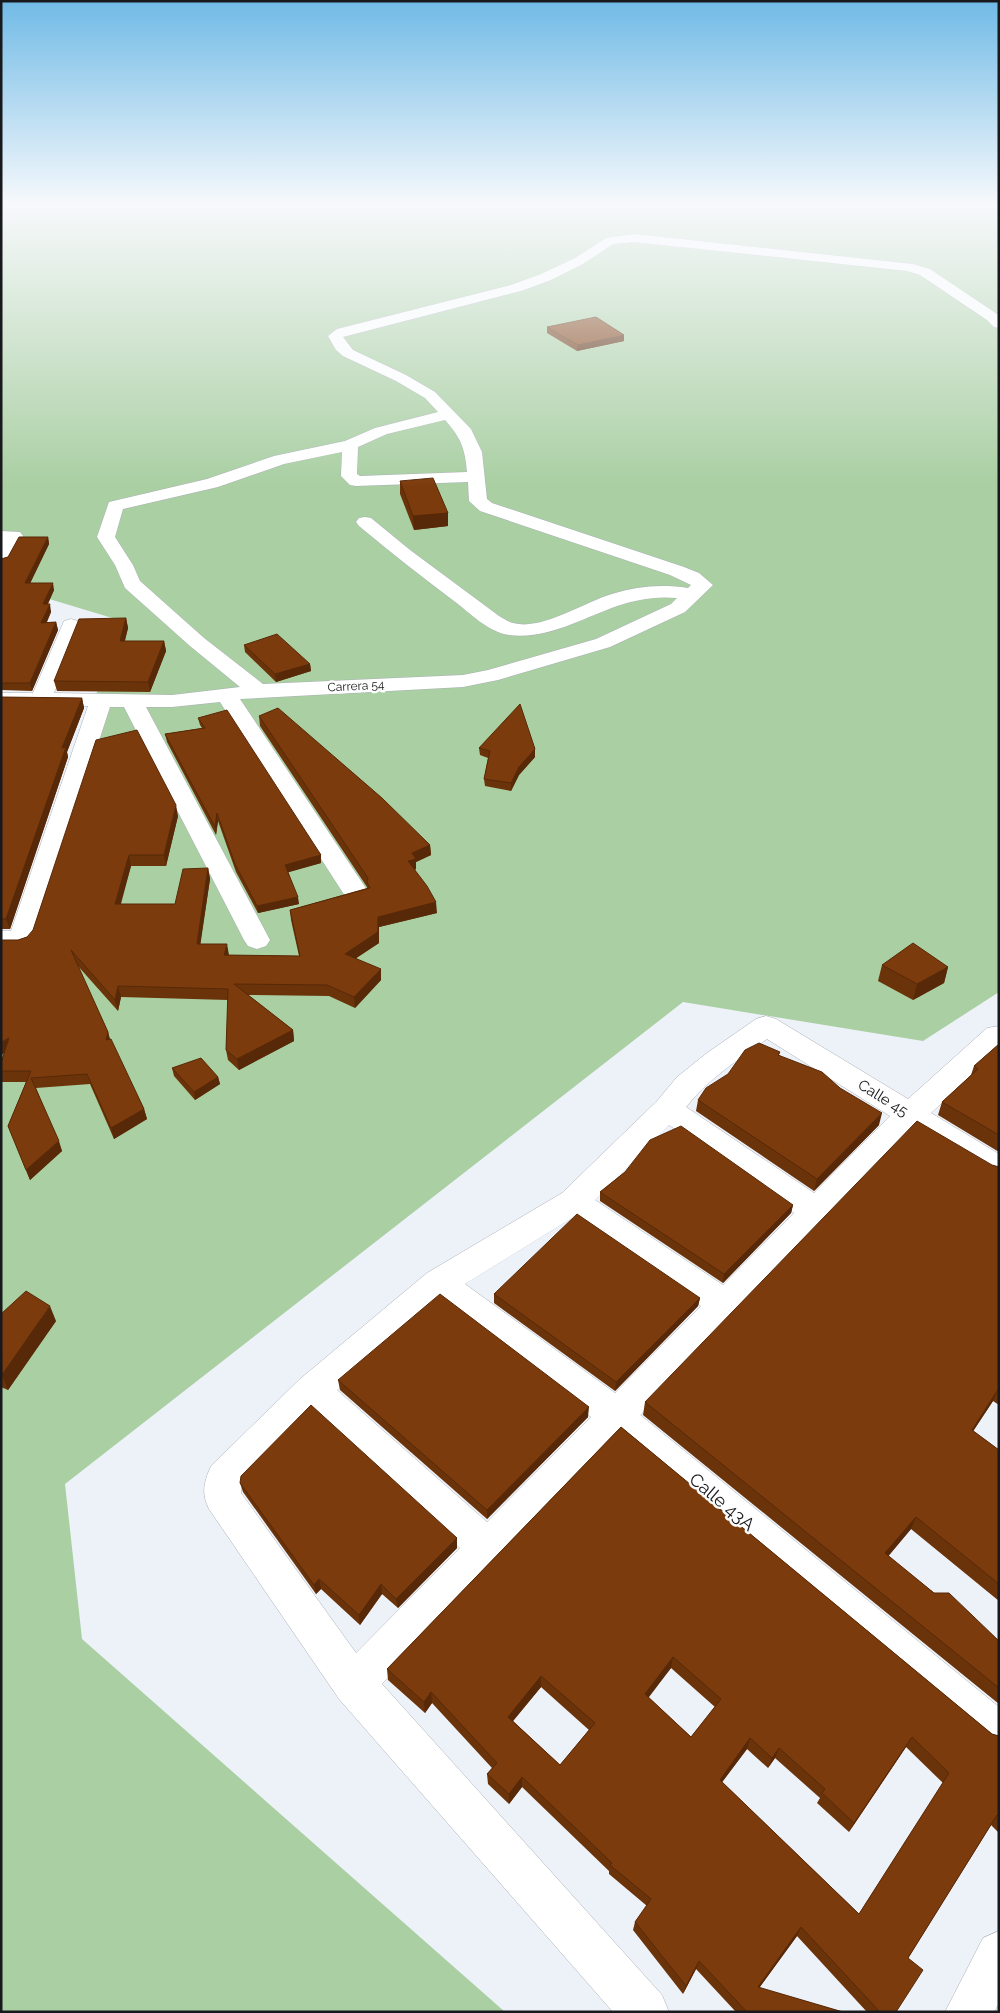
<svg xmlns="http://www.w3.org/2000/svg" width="1000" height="2013" font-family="Raleway,sans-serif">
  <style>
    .green { fill: #a9cfa2 }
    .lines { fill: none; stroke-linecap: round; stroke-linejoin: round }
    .pedestrian-casing { stroke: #acb0b6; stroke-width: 1 }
    .minor-casing { stroke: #acb0b6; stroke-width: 1 }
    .pedestrian { fill: #fff; fill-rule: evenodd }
    .minor { fill: #fff; fill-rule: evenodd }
    .wall { fill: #6b330a; fill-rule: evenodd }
    .shaded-wall { fill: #572908 }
    .building { fill: #7c3b0c; stroke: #572908; fill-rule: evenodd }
    .labels { text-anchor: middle; stroke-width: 5; stroke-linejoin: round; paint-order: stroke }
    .far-street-label { font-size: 12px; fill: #18191c; stroke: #fefefe }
    .street-label { font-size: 15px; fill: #18191c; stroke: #fefefe }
    .near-street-label { font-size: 18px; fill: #18191c; stroke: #fefefe }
  </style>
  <rect width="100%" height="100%" fill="#edf1f8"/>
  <path class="green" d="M1,205H999V992L923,1041L683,1002L65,1484L82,1639L505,2012H1V975L11,973L119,620L26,592L1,536Z"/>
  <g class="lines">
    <defs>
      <path id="pedestrian" d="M617,1401L628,1405L999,1707V1748L986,1743L606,1425L602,1415L606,1405Z"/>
      <g id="minor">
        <path d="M634,234L913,264L930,269L997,314L999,316V328L994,327L987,320L920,275L907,271L634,242L613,244L583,264L551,280L521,291L343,337L353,350L406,375L435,392L471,429L482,452L487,499L492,503L684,567L699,573L713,585L685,612L610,647L498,680L463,687L240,699L367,890L363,896L354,898L345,896L220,702L172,707H146L270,940L266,946L257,949L248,946L244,940L124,707H110L34,940L30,946L21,949H1V931H11L88,706L1,705V693H33L64,621L71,619L78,621L81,625L54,693L172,695L240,687L190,646L125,588L115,565L97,537L109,502L207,479L274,456L345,441L375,428L438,412L425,398L396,381L343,356L336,350L328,336L337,329L511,285L541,274L575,258L606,238ZM445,420C461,438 465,448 467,472L360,476L357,474L358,447L387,434ZM342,452L341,476L350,485L356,486L468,482L469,501L480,511L670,575L691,585L688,588C662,584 637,586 612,594C584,602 542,631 513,623C508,622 503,618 499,616L410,550L371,518L365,517L359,518L356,522L359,526C390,552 422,577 454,601C470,613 488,632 509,635C530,638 552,632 572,624C607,610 637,594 677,598L671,604L596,639L488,670L463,675L263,684L204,638L140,581L133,565L115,537L123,509L218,487L284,464Z"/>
        <path d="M1,531L20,532L23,536L8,563L1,565Z"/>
        <path d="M766,1016L776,1019L908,1099L987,1028L999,1026V1050L931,1113L999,1154V1181L988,1177L913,1131L382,1684L662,1995L669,2012H613L339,1699L209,1509C201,1493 204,1482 211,1466L300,1379L427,1273L562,1193L657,1101L677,1077L707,1053L756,1019ZM767,1039L890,1116L814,1193L686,1107C708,1079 738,1060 767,1039ZM669,1125L794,1213L723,1285L595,1200ZM572,1218L701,1306L615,1393L465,1284ZM440,1302L591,1417L487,1522L337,1390ZM313,1413L460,1548L356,1653L241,1493L242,1485Z"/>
        <path d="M999,1931V2003L994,2012H945L983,1938Z"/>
      </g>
    </defs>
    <use href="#pedestrian" class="pedestrian-casing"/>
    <use href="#minor" class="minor-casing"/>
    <use href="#pedestrian" class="pedestrian"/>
    <use href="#minor" class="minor"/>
  </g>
  <g class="wall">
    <path d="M547,327L624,341L577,351L547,333Z"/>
    <path d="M400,481L448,513V526L414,530L400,494Z"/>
    <path d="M48,537L49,544L30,583L54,590L48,604L51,612L47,622H56L58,630L32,691L1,690V559L8,557Z"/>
    <path d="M126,618L128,628L125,641H164L166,651L150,692L57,691L54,681Z"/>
    <path d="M244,645L310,664L311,671L276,682L245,652Z"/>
    <path d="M1,697L82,698L84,708L67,752L68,757L10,929H1Z"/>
    <path d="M259,716L430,845L431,855L416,862V869L415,870L437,913L379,927V943L356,958L381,980L355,1008L329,996L248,995L293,1030L294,1041L239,1070L228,1060L226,1050L228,1000L121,997L118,1011L77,965L108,1032L110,1040L144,1109L147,1119L114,1139L90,1084L36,1088L62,1151L30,1180L8,1126L26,1082H2L1,1079V1063L4,1053L18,940L27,937L178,816L166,866H131L120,904H175L208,868L210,879L200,944L229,955L299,956L291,920L290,910L367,888V887L260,726Z"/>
    <path d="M198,718L321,855V863L288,872L299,904L258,913L236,872L218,821L216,835L167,742L165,734L202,728L200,725Z"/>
    <path d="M479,748L535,749V757L519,775L511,791L485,786L484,779L488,758L480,755Z"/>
    <path d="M882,965L948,967L944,983L913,1000L878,981Z"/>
    <path d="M999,1044V1152L938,1115L942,1102L971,1075L974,1066Z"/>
    <path d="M780,1052L779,1055L879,1125L814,1191L696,1111L698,1100Z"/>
    <path d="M172,1068L218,1077L220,1084L195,1100L174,1076Z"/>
    <path d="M992,1165L999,1167V1405L993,1401L973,1431L999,1450V1601L911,1529L888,1556L934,1593L999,1641V1704L643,1415L645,1402Z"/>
    <path d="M625,1172L793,1205L791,1213L723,1283L600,1201V1192Z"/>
    <path d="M494,1294L700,1298L698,1306L615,1391L494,1303Z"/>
    <path d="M1,1314L56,1321L8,1390L1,1387Z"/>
    <path d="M338,1380L588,1417L487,1519L340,1390Z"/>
    <path d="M621,1427L992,1734L999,1736V1833L991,1825L908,1958L896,2012H867L797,1936L759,1988L843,2012H736L696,1969L683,1994L633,1930L635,1922L647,1906L609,1874V1871L522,1787L509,1804L488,1784L487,1774L492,1768L432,1703L425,1713L388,1680L387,1669ZM671,1668L715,1707L691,1737L648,1697ZM541,1687L589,1730L560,1765L513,1721ZM906,1747L943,1783L859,1914L722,1782L747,1749L768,1768L775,1758L820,1798L817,1803L849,1832Z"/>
    <path d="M240,1483L457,1548L398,1608L382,1594L360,1625L321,1589L316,1594L243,1492Z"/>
  </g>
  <g class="shaded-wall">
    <path d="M624,335V341L577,351L578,345Z"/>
    <path d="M448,513V526L414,530L413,516Z"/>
    <path d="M48,537L49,544L27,590L25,583Z"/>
    <path d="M53,583L54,590L44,612L43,604Z"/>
    <path d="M50,604L51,612L43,630L41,623Z"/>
    <path d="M126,618L128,628L122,650L120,641Z"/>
    <path d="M56,622L58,630L32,691L30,683Z"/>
    <path d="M164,641L166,651L150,692L148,682Z"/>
    <path d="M310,664L311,671L276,682L275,674Z"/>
    <path d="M82,698L84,708L67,752L68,757L10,929L6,919L62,748Z"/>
    <path d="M535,749V757L519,775L511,791V783L519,767Z"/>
    <path d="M176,805L178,816L166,866L164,855Z"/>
    <path d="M217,813L218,821L216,835L215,827Z"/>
    <path d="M430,845L431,855L416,862V869L409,871L408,861L412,853Z"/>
    <path d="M129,855L131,866L118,915L115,904Z"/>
    <path d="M321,855V863L286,873L285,865Z"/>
    <path d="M208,868L210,879L199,954L197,944Z"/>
    <path d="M298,897L299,904L258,913L257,906Z"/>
    <path d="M436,902L437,913L379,927V943L346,965L345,954L378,917Z"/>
    <path d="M227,944L229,955H224Z"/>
    <path d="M948,967L944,983L913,1000L917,984Z"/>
    <path d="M381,969V980L355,1008L354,997Z"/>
    <path d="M118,986L121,997L118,1011L115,1000Z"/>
    <path d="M293,1030L294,1041L239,1070L237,1059Z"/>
    <path d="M108,1032L111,1043L106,1040Z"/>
    <path d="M9,1038L13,1048L1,1055V1042Z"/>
    <path d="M218,1077L220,1084L195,1100L194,1092Z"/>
    <path d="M144,1109L147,1119L114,1139L111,1128Z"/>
    <path d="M882,1113L879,1125L814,1191L817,1179Z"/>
    <path d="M59,1141L62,1151L30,1180L26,1170Z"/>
    <path d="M793,1205L791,1213L723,1283L724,1274Z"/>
    <path d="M700,1298L698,1306L615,1391L616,1382Z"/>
    <path d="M50,1306L56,1321L8,1390L2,1375Z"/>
    <path d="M998,1388L993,1401L966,1442L972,1430Z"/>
    <path d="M589,1407L588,1417L487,1519V1510Z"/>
    <path d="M916,1517L911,1529L881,1565L885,1553Z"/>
    <path d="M457,1538V1548L398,1608L396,1599Z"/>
    <path d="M319,1579L321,1589L316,1594L314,1585Z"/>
    <path d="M381,1584L382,1594L360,1625L359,1615Z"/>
    <path d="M673,1657L671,1668L643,1705L645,1694Z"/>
    <path d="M541,1676V1687L508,1727V1717Z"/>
    <path d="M431,1692L432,1703L425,1713L424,1702Z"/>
    <path d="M912,1737L906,1747L849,1832L854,1823Z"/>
    <path d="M750,1738L747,1749L717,1789L720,1780Z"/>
    <path d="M779,1748L775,1758L768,1768L772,1758Z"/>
    <path d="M522,1777V1787L509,1804V1794Z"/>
    <path d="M801,1927L797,1936L754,1995L758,1987Z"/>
    <path d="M699,1961L696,1969L683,1994L686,1986Z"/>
  </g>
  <g class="building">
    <path d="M596,317L624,335L578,345L547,327Z"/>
    <path d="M433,478L448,513L413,516L400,481Z"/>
    <path d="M19,537H48L25,583H53L43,604H50L41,623L56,622L30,683H1V559L8,557Z"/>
    <path d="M126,618L120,641H164L148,682L54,681L79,619Z"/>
    <path d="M277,634L310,664L275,674L244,645Z"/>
    <path d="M1,697L82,698L62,748L66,747L6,919H1Z"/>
    <path d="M520,704L535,749L519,767L511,783L484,779L490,751L479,748Z"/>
    <path d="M278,708L382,798L430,845L412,853L416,859L408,861L427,886L436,902L378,917V932L345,954L381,969L354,997L327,985L234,984L293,1030L237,1059L226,1050L228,989L118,986L115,1000L71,950L108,1032L106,1040L111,1039L144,1109L111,1128L87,1074L31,1078L59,1141L26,1170L8,1126L31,1071H1V1063L9,1038L1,1042V940H18L27,937L33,930L96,740L137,730L176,805L164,855H129L115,904H175L183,869L208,868L197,944H227L224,955L300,956L290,910L370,888L367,882L368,878L259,716Z"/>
    <path d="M227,710L321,855L285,865L298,897L257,906L235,864L217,813L215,827L165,734L205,728L198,718Z"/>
    <path d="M913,943L948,967L917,984L882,965Z"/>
    <path d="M759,1043L780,1052L778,1055L822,1072L840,1088L882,1113L817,1179L698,1100L706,1088L728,1074L745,1050Z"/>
    <path d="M999,1044V1135L942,1102L978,1069L974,1066Z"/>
    <path d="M201,1058L218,1077L194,1092L172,1068Z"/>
    <path d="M917,1121L992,1165L999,1167V1388L972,1430L999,1450V1584L916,1517L885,1553L934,1593H949L999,1641V1688L645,1402Z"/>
    <path d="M681,1126L793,1205L724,1274L600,1192L625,1172L650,1140Z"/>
    <path d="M577,1214L700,1298L616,1382L494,1294Z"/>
    <path d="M26,1291L50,1306L2,1375L1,1314Z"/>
    <path d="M440,1294L589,1407L487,1510L338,1380Z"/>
    <path d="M311,1405L457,1538L396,1599L381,1584L359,1615L319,1579L314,1585L240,1483L241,1476Z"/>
    <path d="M621,1427L992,1734L999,1736V1817L997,1815L908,1958L923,1970L896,2012H880L801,1927L758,1987L843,2012H747L699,1961L686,1986L635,1922L651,1899L610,1865L612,1863L522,1777L509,1794L487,1774L497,1763L431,1692L424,1702L387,1669ZM673,1657L721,1699L691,1737L645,1694ZM541,1676L595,1723L560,1765L508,1717ZM912,1737L949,1773L859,1914L720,1780L750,1738L772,1758L779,1748L825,1789L822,1793L854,1823Z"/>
  </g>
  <linearGradient id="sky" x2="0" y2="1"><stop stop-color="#70bae6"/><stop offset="0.42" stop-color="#f7f9fc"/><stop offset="1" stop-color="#f7f9fc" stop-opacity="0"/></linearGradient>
  <rect width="1000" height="487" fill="url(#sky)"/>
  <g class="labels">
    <g class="far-street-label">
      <text transform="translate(356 686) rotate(-3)" y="4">Carrera 54</text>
    </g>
    <g class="street-label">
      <text transform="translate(883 1098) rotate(32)" y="5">Calle 45</text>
    </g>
    <g class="near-street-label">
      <text transform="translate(722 1502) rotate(40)" y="6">Calle 43A</text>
    </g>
  </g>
  <rect width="1000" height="2013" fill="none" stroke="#18191c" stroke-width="5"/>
</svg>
